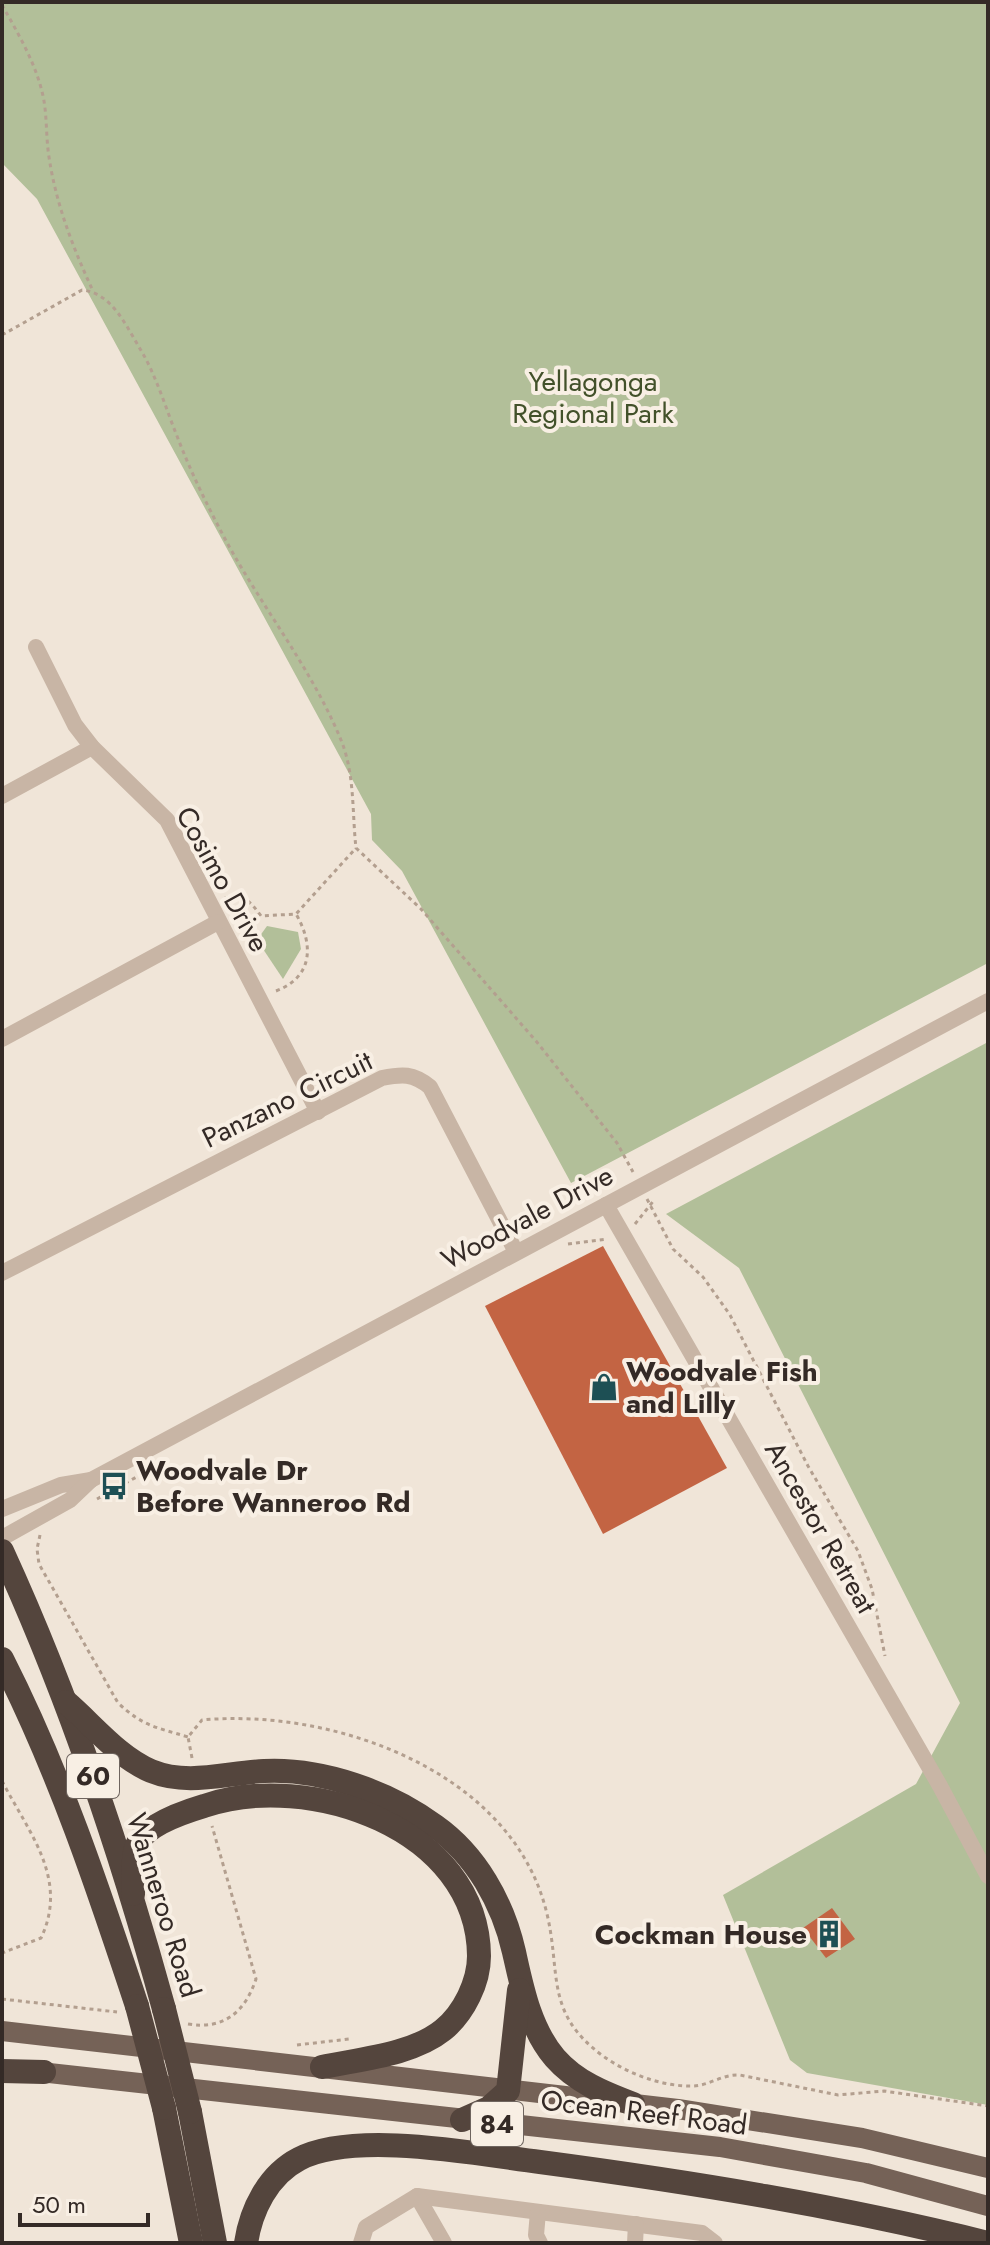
<svg xmlns="http://www.w3.org/2000/svg" width="990" height="2245" font-family="Jost,sans-serif">
  <style>
    .green { fill: #b2bf99 }
    .building { fill: #c36443 }
    .lines { fill: none; stroke-linecap: round; stroke-linejoin: round }
    .path { stroke: #b39f8f; stroke-width: 3; stroke-dasharray: 4 4; stroke-linecap: butt }
    .minor { stroke: #c8b5a5; stroke-width: 16 }
    .major { stroke: #756257; stroke-width: 20 }
    .highway { stroke: #54453d; stroke-width: 24 }
    .highway-bridge { stroke: #54453d; stroke-width: 24 }
    .labels { text-anchor: middle; stroke-width: 8; stroke-linejoin: round; paint-order: stroke }
    .shield { fill: #f8efe4; stroke: #6f655f; stroke-width: 2 }
    .shield-label { font-size: 26px; font-weight: bold; fill: #342a26 }
    .park-label { font-size: 28px; fill: #42512a; stroke: #f8efe4 }
    .street-label { font-size: 28px; fill: #342a26; stroke: #f8efe4 }
    .poi-label { font-size: 28px; font-weight: bold; fill: #342a26; stroke: #f8efe4; text-anchor: start }
  </style>
  <rect width="100%" height="100%" fill="#f0e5d8"/>
  <g class="green">
    <path d="M2,2H988V963L571,1183L402,871L372,840L371,814L37,199L2,163Z"/>
    <path d="M267,926L298,932L301,949L283,979L257,940Z"/>
    <path d="M988,1042V2105L807,2073L790,2060L723,1895L916,1784L960,1703L739,1268L666,1214Z"/>
  </g>
  <g class="building">
    <path d="M603,1246L727,1468L603,1534L485,1306Z"/>
    <path d="M832,1908L855,1939L826,1958L803,1928Z"/>
  </g>
  <g class="lines">
    <g class="path">
      <path d="M2,5C19,35 38,67 44,101C47,119 46,138 49,157C56,204 73,248 93,291"/>
      <path d="M2,335L82,290C113,293 127,328 142,352C157,378 166,409 177,436C190,470 206,503 223,535C260,605 311,667 341,740C355,774 352,813 356,848L421,909L536,1041L617,1143L633,1172"/>
      <path d="M225,898C242,892 251,902 261,916L296,914L356,848"/>
      <path d="M276,991C313,977 314,945 296,914"/>
      <path d="M647,1199L673,1249L703,1277L730,1315L808,1466L858,1551L872,1589L885,1656"/>
      <path d="M635,1224L655,1199"/>
      <path d="M568,1244L607,1239"/>
      <path d="M97,1499L149,1470"/>
      <path d="M40,1535L37,1549L39,1564L118,1703C144,1727 156,1727 188,1737"/>
      <path d="M192,1758L188,1737L202,1720C332,1708 510,1770 546,1910C562,1972 543,2012 603,2056C628,2074 663,2087 694,2086C710,2085 723,2074 740,2075L838,2095L884,2091L988,2106"/>
      <path d="M2,1781C29,1833 69,1879 41,1938L2,1953"/>
      <path d="M2,1999L117,2012"/>
      <path d="M188,2024C224,2030 245,2012 256,1979L212,1826"/>
      <path d="M297,2045L349,2039"/>
    </g>
    <g class="minor">
      <path d="M36,647L75,725L92,747L167,820L318,1112"/>
      <path d="M2,796L92,747"/>
      <path d="M2,1039L218,922"/>
      <path d="M606,1205L940,1786L988,1876"/>
      <path d="M2,1273L382,1078C402,1074 413,1073 430,1087L516,1252"/>
      <path d="M2,1509L61,1485L91,1480"/>
      <path d="M2,1538L70,1500L91,1480L988,1001"/>
      <path d="M417,2196L702,2233L715,2243"/>
      <path d="M538,2212L536,2235L540,2243"/>
      <path d="M361,2243L366,2227L417,2196L444,2243"/>
      <path d="M635,2243L636,2224"/>
    </g>
    <g class="major">
      <path d="M2,2031L678,2109L862,2138L988,2168"/>
      <path d="M31,2071L720,2147L866,2173L988,2206"/>
    </g>
    <g class="highway">
      <path d="M2,1551C70,1699 121,1852 164,2009"/>
      <path d="M2,1659C59,1771 98,1888 137,2006"/>
      <path d="M66,1702C93,1725 118,1757 151,1771C188,1786 225,1773 264,1771C322,1768 389,1792 435,1826C476,1855 503,1903 514,1952C522,1988 530,2029 555,2058C576,2082 604,2093 633,2104"/>
      <path d="M133,1894C134,1879 132,1858 137,1845C145,1825 184,1812 204,1806C308,1770 478,1828 479,1956C479,1982 464,2013 443,2030C412,2055 360,2059 322,2067"/>
      <path d="M2,2071L44,2072"/>
      <path d="M164,2108L191,2243"/>
      <path d="M190,2112L215,2243"/>
      <path d="M462,2120L489,2108L508,2091L519,1990"/>
      <path d="M246,2243C251,2210 268,2175 299,2159C355,2130 477,2154 540,2162C691,2182 840,2206 988,2243"/>
    </g>
    <g class="highway-bridge">
      <path d="M137,2006L164,2108"/>
      <path d="M164,2009L190,2112"/>
    </g>
  </g>
  <defs>
    <symbol id="shop-bare" viewBox="-9 -9 18 18"><path d="M-5-2.5h2.3a2.7 3.5 0 0 1 5.4 0H5L5.5 6h-11ZM-1.5-2.5h3a1.5 2.3 0 0 0-3 0Z" fill="#1d4f54" stroke="#f8efe4" stroke-width="2.5" paint-order="stroke"/></symbol>
    <symbol id="bus-bare" viewBox="-9 -9 18 18"><path d="M-5-6H5V4H4V6H2V4H-2V6H-4V4H-5ZM-3.5-4V0h7V-4ZM-3.5 1.2v1.5H-2V1.2ZM2 1.2v1.5H3.5V1.2Z" fill="#1d4f54" stroke="#f8efe4" stroke-width="2.5" paint-order="stroke"/></symbol>
    <symbol id="building-bare" viewBox="-9 -9 18 18"><path d="M-4-6H4V6H1V3H-1V6H-4ZM-2.5-4.3h1.7v1.8h-1.7ZM.8-4.3h1.7v1.8H.8ZM-2.5-1h1.7V.8h-1.7ZM.8-1h1.7V.8H.8Z" fill="#1d4f54" stroke="#f8efe4" stroke-width="2.5" paint-order="stroke"/></symbol>
  </defs>
  <g fill-rule="evenodd">
    <use href="#shop-bare" x="584" y="1367" width="40" height="40"/>
    <use href="#bus-bare" x="94" y="1466" width="40" height="40"/>
    <use href="#building-bare" x="809" y="1914" width="40" height="40"/>
  </g>
  <g class="labels">
    <g class="shield">
      <rect x="67" y="1754" width="52" height="44" rx="6"/>
      <rect x="471" y="2102" width="52" height="44" rx="6"/>
    </g>
    <g class="shield-label">
      <text x="93" y="1785">60</text>
      <text x="497" y="2133">84</text>
    </g>
    <g class="park-label">
      <text x="593" y="391">Yellagonga<tspan x="593" dy="32">Regional Park</tspan></text>
    </g>
    <g class="street-label">
      <text transform="translate(223 879) rotate(61)" y="10">Cosimo Drive</text>
      <text transform="translate(287 1099) rotate(-26)" y="10">Panzano Circuit</text>
      <text transform="translate(527 1217) rotate(-28)" y="10">Woodvale Drive</text>
      <text transform="translate(821 1527) rotate(60)" y="10">Ancestor Retreat</text>
      <text transform="translate(164 1905) rotate(73)" y="10">Wanneroo Road</text>
      <text transform="translate(644 2112) rotate(7)" y="10">Ocean Reef Road</text>
    </g>
    <g class="poi-label">
      <text x="626" y="1381">Woodvale Fish<tspan x="626" dy="32">and Lilly</tspan></text>
      <text x="136" y="1480">Woodvale Dr<tspan x="136" dy="32">Before Wanneroo Rd</tspan></text>
      <text x="807" y="1944" text-anchor="end">Cockman House</text>
    </g>
  </g>
  <rect width="990" height="2245" fill="none" stroke="#342a26" stroke-width="8"/>
  <path d="M20 2213v12h128v-12" fill="none" stroke="#342a26" stroke-width="4"/>
  <text x="32" y="2213" font-size="24" fill="#342a26" stroke="#f8efe4" stroke-width="6" paint-order="stroke">50 m</text>
</svg>
